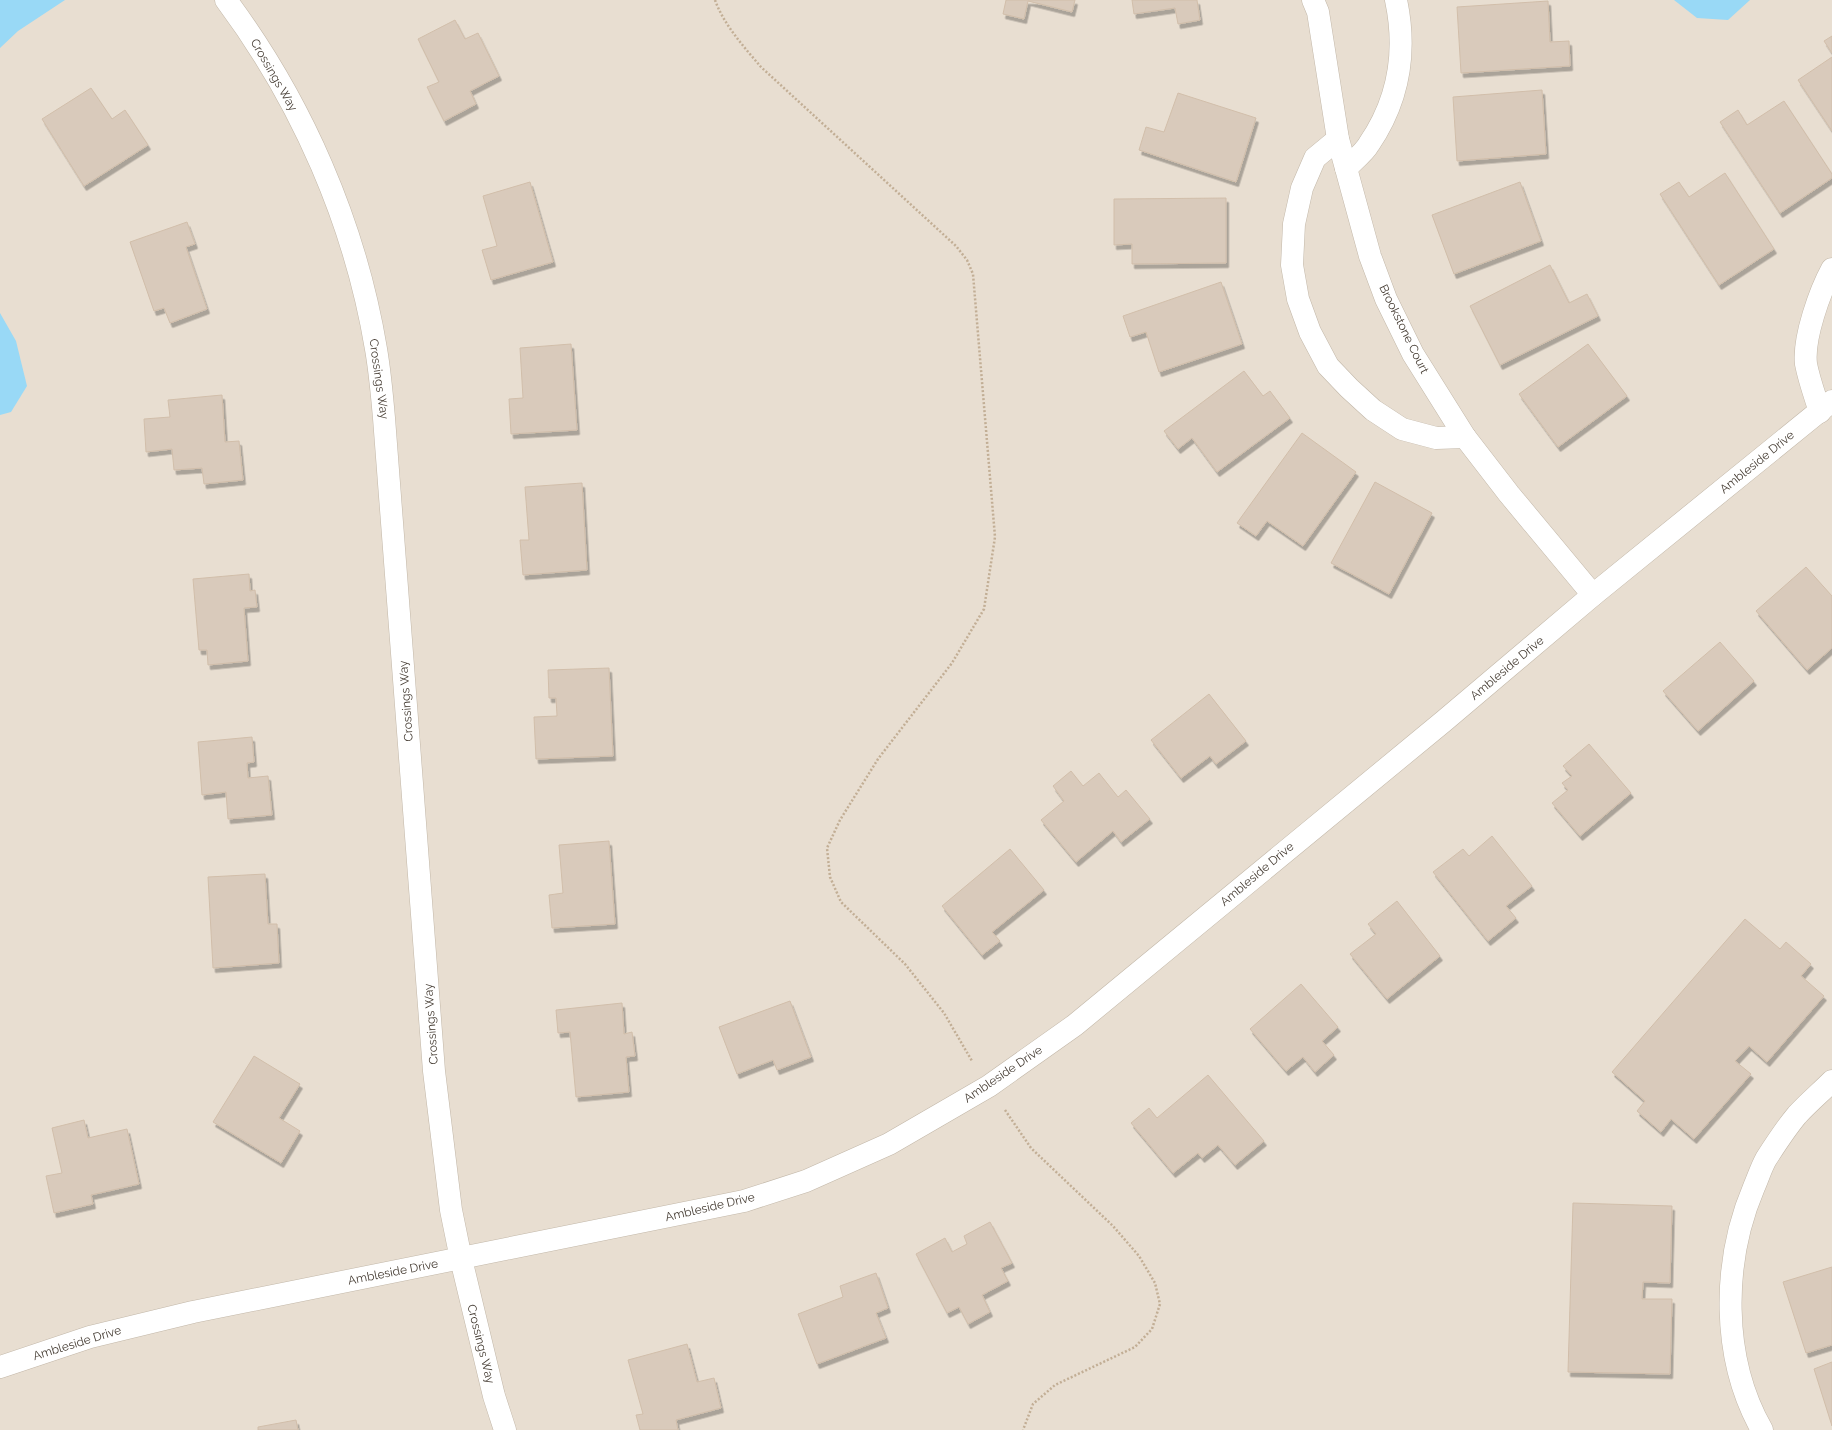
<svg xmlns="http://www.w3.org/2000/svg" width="1832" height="1430" font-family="Raleway,sans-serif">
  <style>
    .residential { fill: #e8ded1 }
    .water { fill: #99d9f6 }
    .building { fill: #d9cabb; stroke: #d1beaa; filter: url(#shadow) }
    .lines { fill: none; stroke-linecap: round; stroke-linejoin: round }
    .minor-casing { stroke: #c2b7a8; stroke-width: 23 }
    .path { stroke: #c2ae95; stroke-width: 2.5; stroke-dasharray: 2 2; stroke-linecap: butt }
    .minor { stroke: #fff; stroke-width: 22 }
    .labels { text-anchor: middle; stroke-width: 3.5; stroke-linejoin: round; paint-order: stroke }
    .street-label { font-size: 12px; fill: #453c33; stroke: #fff }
  </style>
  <defs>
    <filter id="shadow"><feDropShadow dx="2.5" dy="4.5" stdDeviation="0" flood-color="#0004"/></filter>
  </defs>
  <rect width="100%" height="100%" fill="#f3ede3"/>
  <rect class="residential" x="0" y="0" width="1832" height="1430"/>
  <g class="water">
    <path d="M0,0H65L18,31L0,48Z"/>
    <path d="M1674,0H1750L1728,20L1697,18Z"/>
    <path d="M0,313L16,341L27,386L11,412L0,415Z"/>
  </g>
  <g class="building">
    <path d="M1006,0H1075L1072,12L1028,1L1024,19L1003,14Z"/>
    <path d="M1132,0H1197L1200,20L1178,24L1175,8L1134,14Z"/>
    <path d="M1548,1L1550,42L1569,41L1570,66L1461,73L1457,7Z"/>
    <path d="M455,20L465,39L478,33L499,76L470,91L476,104L444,121L427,87L439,82L418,39Z"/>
    <path d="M1832,36V53L1824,41Z"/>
    <path d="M1832,57V131L1798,80Z"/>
    <path d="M91,88L112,119L125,110L148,145L84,186L42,119Z"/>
    <path d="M1542,90L1546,154L1457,161L1453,97Z"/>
    <path d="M1178,93L1256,118L1236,182L1139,150L1146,127L1164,132Z"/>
    <path d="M1784,101L1832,174V178L1780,213L1720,122L1738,110L1747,125Z"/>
    <path d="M1725,173L1774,249L1719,285L1660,194L1679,182L1689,197Z"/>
    <path d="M530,182L553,262L491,280L482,250L497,246L483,196Z"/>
    <path d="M1520,182L1541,241L1454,274L1432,215Z"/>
    <path d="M1226,198V263L1132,264V244L1114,245V199Z"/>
    <path d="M187,222L195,244L186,247L207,309L170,323L164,308L154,311L130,242Z"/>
    <path d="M1550,265L1569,303L1587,294L1598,316L1500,365L1470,306Z"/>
    <path d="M1221,282L1242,344L1159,372L1146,332L1130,337L1123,316Z"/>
    <path d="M571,344L577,430L511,434L509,399L523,398L520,348Z"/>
    <path d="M1588,344L1627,396L1558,447L1519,394Z"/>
    <path d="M1244,371L1263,396L1270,391L1290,418L1217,472L1192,438L1178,449L1164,431Z"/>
    <path d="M222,395L225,442L239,441L243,480L204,484L202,468L174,470L172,449L146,452L144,419L170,417L168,400Z"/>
    <path d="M1302,433L1356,472L1303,546L1267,521L1256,536L1237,523Z"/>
    <path d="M1375,482L1432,513L1389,594L1331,563Z"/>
    <path d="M582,483L587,570L523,575L520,540H529L525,487Z"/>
    <path d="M1806,567L1832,596V648L1807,670L1756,611Z"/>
    <path d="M249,574L250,591L255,590L257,607L244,608L248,661L208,665L207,650H199L193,579Z"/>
    <path d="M1720,642L1754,681L1698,731L1663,691Z"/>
    <path d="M609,668L613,756L536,759L534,717L557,716L556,698H549L548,670Z"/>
    <path d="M1209,694L1246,741L1216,764L1210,756L1181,778L1151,740Z"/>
    <path d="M252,737L254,762L247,763L248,778L268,776L272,815L228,819L226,792L202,795L198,742Z"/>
    <path d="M1589,744L1631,793L1580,836L1552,803L1568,790L1562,783L1572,776L1563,766Z"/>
    <path d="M1071,771L1083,786L1099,773L1118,797L1126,790L1150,819L1121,842L1113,831L1076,862L1041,820L1064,801L1053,786Z"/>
    <path d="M1492,836L1532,886L1506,906L1516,918L1488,941L1433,872L1463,849L1469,856Z"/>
    <path d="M609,841L615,924L552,928L549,895L563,893L559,845Z"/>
    <path d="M1010,849L1044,890L992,932L1000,941L982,955L942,906Z"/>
    <path d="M265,874L268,924H277L279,963L213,968L208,877Z"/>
    <path d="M1397,901L1440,956L1387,999L1350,954L1376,934L1368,924Z"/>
    <path d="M1745,919L1780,949L1786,942L1811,964L1801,976L1824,996L1767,1062L1749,1046L1735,1061L1751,1074L1694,1139L1671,1119L1661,1132L1637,1111L1645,1101L1612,1072Z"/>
    <path d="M1301,984L1338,1027L1322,1041L1334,1055L1315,1072L1303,1057L1286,1071L1250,1029Z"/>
    <path d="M790,1001L811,1057L777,1070L773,1060L737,1074L719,1027Z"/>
    <path d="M622,1003L624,1034L632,1032L635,1056L626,1057L629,1092L576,1097L570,1032L558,1033L556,1010Z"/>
    <path d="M254,1056L300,1084L279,1118L300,1131L281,1163L213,1122Z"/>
    <path d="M1208,1075L1264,1141L1235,1165L1218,1145L1202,1158L1198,1153L1173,1173L1131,1123L1149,1108L1157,1118Z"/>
    <path d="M84,1120L88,1138L127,1129L139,1184L91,1195L93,1204L54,1213L46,1176L62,1173L52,1128Z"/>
    <path d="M1573,1203L1672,1206L1670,1283L1643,1282L1642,1299H1672L1670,1374L1568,1372Z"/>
    <path d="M990,1222L1012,1263L1001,1268L1008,1281L982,1295L990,1312L968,1324L959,1307L947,1313L916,1254L945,1238L952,1252L967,1244L964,1236Z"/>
    <path d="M1832,1267V1345L1806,1353L1783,1282Z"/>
    <path d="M876,1273L888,1308L876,1313L886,1338L817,1364L798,1314L843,1297L840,1286Z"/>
    <path d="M687,1344L697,1382L714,1378L721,1408L676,1420L678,1430H640L636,1415L643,1414L628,1360Z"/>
    <path d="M1832,1362V1426L1814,1369Z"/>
    <path d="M296,1420L298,1430H258V1427Z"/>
  </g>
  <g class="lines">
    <defs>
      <g id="minor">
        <path d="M226,0C302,102 355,223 376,349C380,372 382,395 384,418L434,1071L451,1210L461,1259L494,1396L505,1430"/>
        <path d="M1313,0L1318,12L1338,139L1370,256L1386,299L1413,354L1465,437L1509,494L1593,595"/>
        <path d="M1338,139L1315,158L1302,188L1294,224L1292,265L1298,299L1310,332L1328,366L1349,388L1373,410L1402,429L1436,438L1465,437"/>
        <path d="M1346,168C1353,161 1364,153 1369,144C1399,100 1407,52 1396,0"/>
        <path d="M1820,412C1815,396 1809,380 1806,364C1803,338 1820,291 1832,269"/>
        <path d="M0,1367L90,1337L193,1312L744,1201L806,1181L889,1144L989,1086L1075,1025L1444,721L1593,595L1832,401"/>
        <path d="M1762,1430C1721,1358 1722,1262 1754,1187C1758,1178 1761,1168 1766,1159C1775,1145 1786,1128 1797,1115C1808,1103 1821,1092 1832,1081"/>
      </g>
    </defs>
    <use href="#minor" class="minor-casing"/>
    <g class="path">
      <path d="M715,0C724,25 744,47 761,67L956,246L967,260L973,274L995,537L984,609L952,663L878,759L840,820L827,848L830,877L841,902L905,964L944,1013L972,1061"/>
      <path d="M1005,1110L1031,1148L1113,1226L1139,1256L1155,1283L1160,1304L1152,1329L1135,1347L1055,1385L1033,1404L1023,1430"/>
    </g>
    <use href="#minor" class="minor"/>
  </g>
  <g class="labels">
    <g class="street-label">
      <text transform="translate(274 75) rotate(60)" y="4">Crossings Way</text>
      <text transform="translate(1404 329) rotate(64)" y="4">Brookstone Court</text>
      <text transform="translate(379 379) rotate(82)" y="4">Crossings Way</text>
      <text transform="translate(1757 462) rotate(-39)" y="4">Ambleside Drive</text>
      <text transform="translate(1507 668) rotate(-40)" y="4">Ambleside Drive</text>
      <text transform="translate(406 701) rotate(-94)" y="4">Crossings Way</text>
      <text transform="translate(1257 874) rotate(-40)" y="4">Ambleside Drive</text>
      <text transform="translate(431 1024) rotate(-94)" y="4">Crossings Way</text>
      <text transform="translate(1003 1074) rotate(-34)" y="4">Ambleside Drive</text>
      <text transform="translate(710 1207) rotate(-13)" y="4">Ambleside Drive</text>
      <text transform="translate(393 1272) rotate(-11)" y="4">Ambleside Drive</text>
      <text transform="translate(77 1343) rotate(-17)" y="4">Ambleside Drive</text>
      <text transform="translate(481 1344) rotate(76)" y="4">Crossings Way</text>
    </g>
  </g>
</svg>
